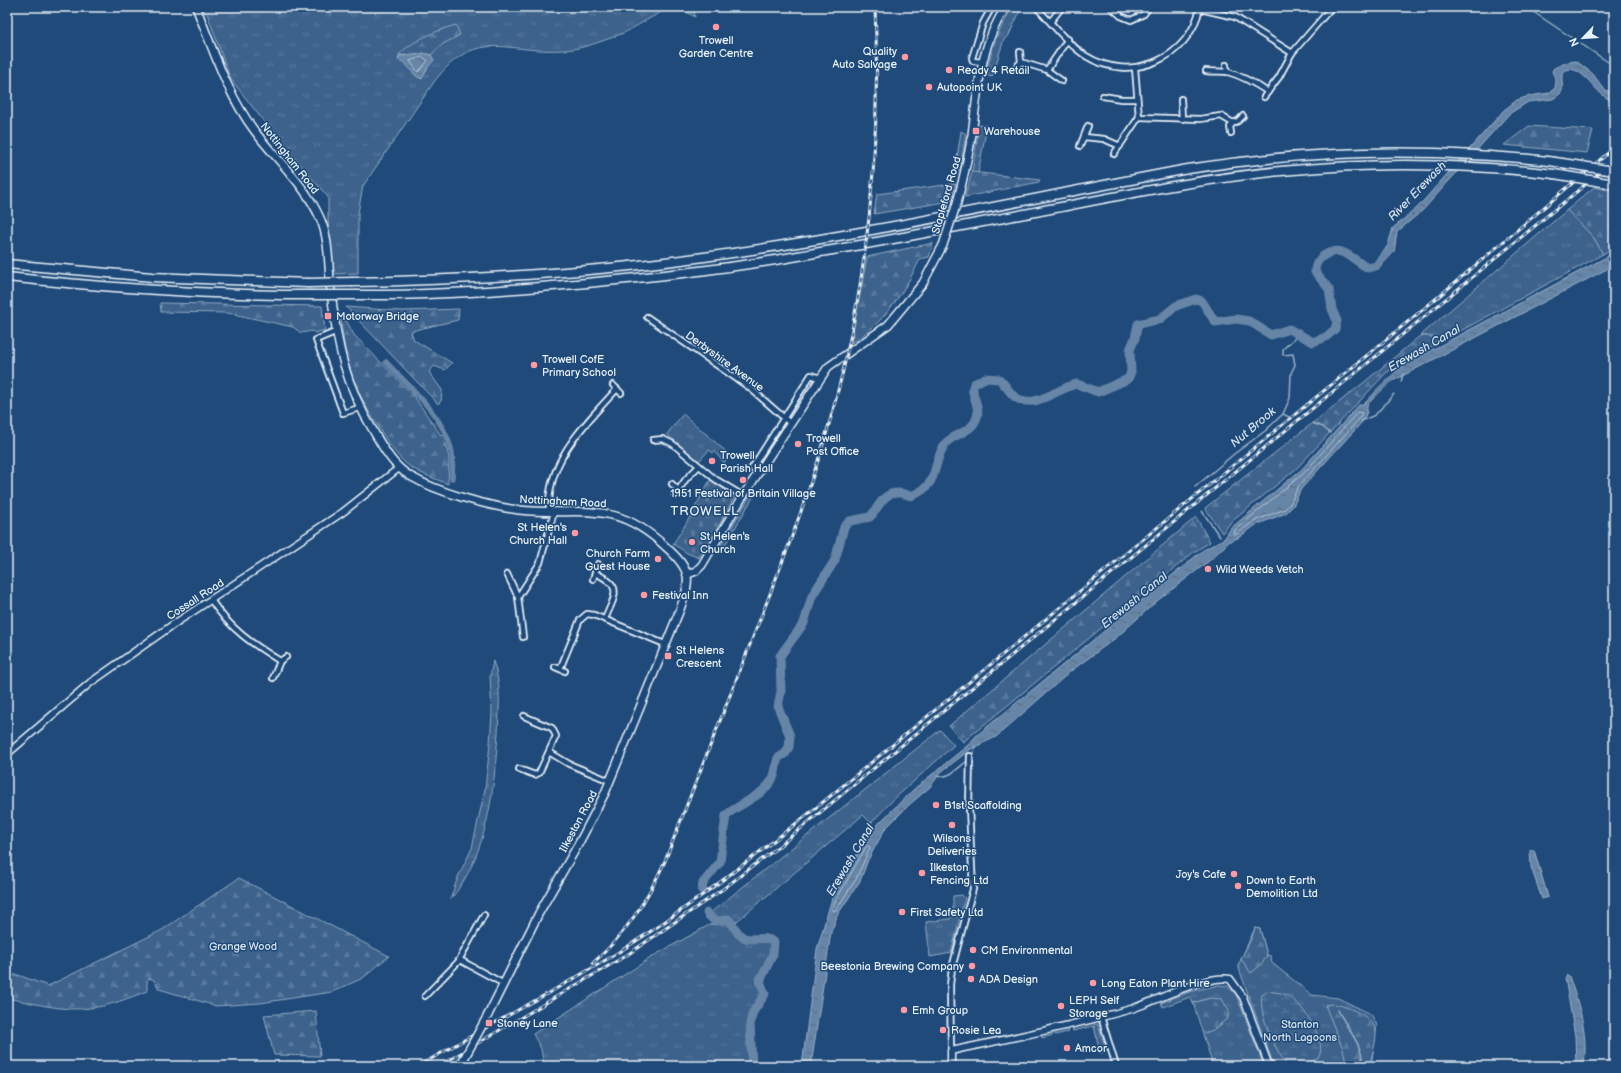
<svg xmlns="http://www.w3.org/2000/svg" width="1621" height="1073" font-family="'Balsamiq Sans',sans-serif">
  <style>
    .grass { fill: url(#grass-tufts); stroke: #92aac2 }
    .forest { fill: url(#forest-firs); stroke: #92aac2 }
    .wetland { fill: url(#wetland-marsh); stroke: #92aac2 }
    .cemetery { fill: url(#cemetery-stones); stroke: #92aac2 }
    .water { fill: url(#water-ripples); stroke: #9ab0c7 }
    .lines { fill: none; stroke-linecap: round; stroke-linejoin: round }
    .shore { stroke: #b4c6d8; stroke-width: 1 }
    .stream { stroke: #9ab0c7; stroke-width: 1.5 }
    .canal { stroke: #6685a7; stroke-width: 5.5 }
    .river { stroke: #6685a7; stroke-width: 9 }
    .street-casing { stroke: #e8f1f8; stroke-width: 8 }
    .secondary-casing { stroke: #e8f1f8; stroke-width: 9 }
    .primary-casing { stroke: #e8f1f8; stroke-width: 10 }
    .highway-casing { stroke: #e8f1f8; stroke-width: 11 }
    .street { stroke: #1f4a7a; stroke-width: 4.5 }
    .secondary { stroke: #1f4a7a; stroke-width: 6 }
    .primary { stroke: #1f4a7a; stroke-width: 7 }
    .highway { stroke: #1f4a7a; stroke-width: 8 }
    .rail-casing { stroke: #e8f1f8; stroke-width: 3 }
    .rail { stroke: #1f4a7a; stroke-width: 1.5; stroke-dasharray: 4.5; stroke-linecap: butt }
    .primary-bridge-casing { stroke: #e8f1f8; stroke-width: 10; stroke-linecap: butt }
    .highway-bridge-casing { stroke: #e8f1f8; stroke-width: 11; stroke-linecap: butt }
    .primary-bridge { stroke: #1f4a7a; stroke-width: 7 }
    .highway-bridge { stroke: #1f4a7a; stroke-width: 8 }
    .poi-dot { fill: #ff9aa2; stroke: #1f4a7a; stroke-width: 1.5 }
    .labels { text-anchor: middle; stroke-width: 3; stroke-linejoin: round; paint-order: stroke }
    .poi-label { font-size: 11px; fill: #e8f1f8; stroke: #1f4a7a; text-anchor: start }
    .street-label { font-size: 11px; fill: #e8f1f8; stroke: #1f4a7a }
    .park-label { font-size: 11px; fill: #d7e3ed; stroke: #1f4a7a }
    .water-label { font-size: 12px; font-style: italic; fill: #d4e1ec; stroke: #1f4a7a }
    .quarter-label { font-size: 13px; letter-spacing: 1px; fill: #e8f1f8; stroke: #1f4a7a }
  </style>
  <defs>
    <pattern id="grass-tufts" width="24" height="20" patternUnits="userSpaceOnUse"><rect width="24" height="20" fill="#3c628c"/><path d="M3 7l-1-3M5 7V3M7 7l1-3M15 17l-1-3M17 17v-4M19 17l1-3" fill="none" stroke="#58799d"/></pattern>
    <pattern id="forest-firs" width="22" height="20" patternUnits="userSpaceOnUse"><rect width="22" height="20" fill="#3c628c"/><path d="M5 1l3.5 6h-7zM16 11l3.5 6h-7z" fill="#58799d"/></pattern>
    <pattern id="wetland-marsh" width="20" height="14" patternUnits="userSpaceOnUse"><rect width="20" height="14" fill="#3c628c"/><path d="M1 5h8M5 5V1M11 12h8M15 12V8" fill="none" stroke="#58799d"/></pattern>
    <pattern id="cemetery-stones" width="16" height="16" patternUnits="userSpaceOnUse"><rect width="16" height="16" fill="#3c628c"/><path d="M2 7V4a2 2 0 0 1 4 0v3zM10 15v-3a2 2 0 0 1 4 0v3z" fill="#58799d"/></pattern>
    <pattern id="water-ripples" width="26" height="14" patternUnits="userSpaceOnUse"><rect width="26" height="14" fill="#6685a7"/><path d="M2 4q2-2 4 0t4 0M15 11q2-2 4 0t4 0" fill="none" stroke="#596d82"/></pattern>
  </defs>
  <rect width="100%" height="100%" fill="#1f4a7a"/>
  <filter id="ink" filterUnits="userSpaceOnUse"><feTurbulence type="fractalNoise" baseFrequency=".025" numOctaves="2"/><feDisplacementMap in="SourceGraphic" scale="8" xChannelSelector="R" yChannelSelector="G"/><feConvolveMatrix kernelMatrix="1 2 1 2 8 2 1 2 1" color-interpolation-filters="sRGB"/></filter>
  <g filter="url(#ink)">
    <g class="grass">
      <path d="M201,7H607L613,11L620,7H693L695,17C688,13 681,8 673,8C664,8 632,30 621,34C602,41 584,49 563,50C506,54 476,26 434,82L363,186L358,213V273L334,274L328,221V197L268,127L230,78L208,16Z"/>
      <path d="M1012,7H1022L1008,37L1004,39L992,77L985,75L996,38Z"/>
      <path d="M981,125L987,126L978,173L972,172L979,126Z"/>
      <path d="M961,131L966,134L960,170L955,171Z"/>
      <path d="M1567,210L1594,238L1603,254L1438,343L1436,338L1421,335Z"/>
      <path d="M683,414L730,455L724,463L714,451L713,453L709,450L698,462L667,434Z"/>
      <path d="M754,489L756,492L724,547L721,545Z"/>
      <path d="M493,661C502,685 499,708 498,733C494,790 488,855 450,900L458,877L472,848L485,789L490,744L492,711L490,677Z"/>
      <path d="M940,730L954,745L893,800L871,823L863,815L736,922L727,916L713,918L710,913Z"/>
      <path d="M962,895L965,898L951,953L930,957L926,922L950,919L953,909V896Z"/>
      <path d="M727,921L730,922L739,939L768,940L772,944L773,947L765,967L756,978V984L763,993L751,1010L747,1025L751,1066H544L541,1049L533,1034L655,955L711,924L716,925Z"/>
      <path d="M1255,928L1260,929L1267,955L1271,956L1272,963L1312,995L1338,998L1371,1014L1377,1025L1371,1066H1274L1238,966Z"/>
      <path d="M1219,985L1227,986L1236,994L1264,1066H1213L1203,1034L1222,1024L1210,998L1193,1003L1190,997L1163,1007L1161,1003L1189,992Z"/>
      <path d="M1091,1023L1098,1025L1107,1051L1100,1053L1094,1026L1073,1031L1072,1028L1067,1029L1068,1032L1055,1035L1054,1032L1052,1033L1053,1035L1042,1038L1041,1035Z"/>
    </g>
    <g class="forest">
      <path d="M456,25L460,35L443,44L431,55C421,52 410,56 399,55C409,42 440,29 456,25Z"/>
      <path d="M1529,126L1593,130L1587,153L1504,145Z"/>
      <path d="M972,172L1040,180L1039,182L965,197Z"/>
      <path d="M952,184H956L951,201L874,214L877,194Z"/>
      <path d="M1594,187L1614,191V228L1610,250L1603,254L1594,238L1567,210Z"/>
      <path d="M933,243L929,257L920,259C905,291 883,325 851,343L867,257Z"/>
      <path d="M160,303L322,306L325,330L315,333L312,331L301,333L293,327L228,313L161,312Z"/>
      <path d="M346,307L402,311L459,309L458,320L411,331L414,340L452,363L445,370L434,366L429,372L442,390L441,401L438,404Z"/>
      <path d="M341,318L347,322L354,335L413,395L443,438L449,457L448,484C436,479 423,475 412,468C398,459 390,445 381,431C355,391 345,366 341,318Z"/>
      <path d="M1421,335L1436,338L1438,343L1406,359L1385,374L1296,469L1230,523L1222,533L1205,508L1362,384Z"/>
      <path d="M1196,517L1210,542L1194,552L963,742L949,726Z"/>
      <path d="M239,878L389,956L363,978L332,992L260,1003L216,1006L159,989L154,980L149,978L147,981V991C129,998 110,1006 90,1008C63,1012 34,1003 7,998V975H18L48,986L162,930Z"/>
      <path d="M1255,928L1260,929L1267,955L1262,964L1251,973L1241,959L1252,937Z"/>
      <path d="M1210,998L1222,999L1229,1011L1228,1018L1213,1030L1203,1034L1193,1003Z"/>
      <path d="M1330,1004C1344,1004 1377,1017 1376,1035C1376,1045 1371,1056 1370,1066H1347L1343,1049L1325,1005Z"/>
      <path d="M316,1011L320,1056L274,1055L264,1015Z"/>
    </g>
    <path class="wetland" d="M1268,991C1273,992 1279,992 1284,994C1297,1000 1306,1013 1313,1025C1329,1056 1320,1066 1287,1066C1276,1050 1258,1015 1262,995Z"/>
    <path class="cemetery" d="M710,480L735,496L708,546L699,558L687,553L673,544L687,522Z"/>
    <g class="water">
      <path d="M423,53L431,55L434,60L428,67L422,79C411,76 410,63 398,60L399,56L416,55Z"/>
      <path d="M1576,61L1592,73L1605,90L1614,93V101C1597,99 1582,61 1564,71C1559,78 1565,86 1561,93L1553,99L1528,102L1509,114L1423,210L1397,232L1394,252L1382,265L1377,261L1388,245L1393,228L1417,208L1504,110L1517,100L1529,96L1549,93L1555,88L1556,81L1552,71L1554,68L1568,62Z"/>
      <path d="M1614,253V262L1607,269L1387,384L1386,381L1399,369L1413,360Z"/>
      <path d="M1383,384L1385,386L1367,405V412L1363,421L1301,489L1293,506L1286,513L1256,525L1238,538L1230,541L1209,561L1157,601L1117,637L1071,671L996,737L971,749L941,772L930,787L909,805L885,829L868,860L860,881L838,914L831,932L811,1066H802L817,949L832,898L859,851L879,823L913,790L968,745L976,736L1202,551L1225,538L1231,528L1302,469L1359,405L1365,403Z"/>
      <path d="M1530,850H1534L1548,897L1542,899L1531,867Z"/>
      <path d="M1567,975L1569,976C1580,1009 1588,1030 1584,1066H1576L1575,1036L1565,978Z"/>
    </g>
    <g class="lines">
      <g class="shore">
        <path d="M423,57L428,61L418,72L410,61Z"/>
        <path d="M1358,412L1362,413L1359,419L1298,487L1290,504L1285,509L1254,521L1237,534H1234L1235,530L1305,472Z"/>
        <path d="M867,846H869L870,848L856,879L836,910L833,911L832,908L836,900Z"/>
      </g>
      <g class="stream">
        <path d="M1526,7L1614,66"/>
        <path d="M1401,382L1403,374"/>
        <path d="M1283,414L1289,417"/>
        <path d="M1361,421L1375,415L1394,394"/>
        <path d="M1312,423L1323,427L1330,433"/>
        <path d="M1195,487L1234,454L1265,431L1283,414L1290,398L1291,373L1295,365L1293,354L1283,355V349L1298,335"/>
        <path d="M1202,511L1220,537"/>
        <path d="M974,754L975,746"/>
        <path d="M937,776C949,779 958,768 967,761"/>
        <path d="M1338,1010C1348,1031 1362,1042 1363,1066"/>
      </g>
      <g class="canal">
        <path d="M386,362C410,388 441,413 451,448C454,457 452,469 452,478"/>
        <path d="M1378,391L1392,378"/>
      </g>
      <g class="river">
        <path d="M702,890L703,883L720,862L726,815C742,802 765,796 774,776C776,770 776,764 778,758L786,753L789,747L790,736L778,707L781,691L780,656L804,623L812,596L835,560L844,527L850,521L870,517C879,508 882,492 899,493C903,493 907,495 911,496C941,485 931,464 945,444C953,433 972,434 977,417C981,405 969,394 974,384L985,378L999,379C1005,384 1009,392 1015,397C1035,411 1059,387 1077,384L1098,392L1128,379L1131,372L1130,350L1135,338L1138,324L1160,319L1176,306L1196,299L1202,301L1215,322L1236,319L1249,321L1271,335L1289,329L1313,342L1326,337L1335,329L1337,321L1332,309L1329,289L1315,272C1314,258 1332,247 1344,253C1352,256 1360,264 1368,268L1376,266L1386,254"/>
        <path d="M707,913C713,922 719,922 728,919C734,924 737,936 745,938C755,941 765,935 774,942L773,954L760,981L765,994L753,1012L750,1023L752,1066"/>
      </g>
      <defs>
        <g id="street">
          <path d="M1036,7C1052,23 1067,44 1086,56C1131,84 1190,59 1200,7"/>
          <path d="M1111,7L1121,16L1131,20L1144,14L1149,7"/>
          <path d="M1200,9L1235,17L1292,53"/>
          <path d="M1051,21L1062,7"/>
          <path d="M983,62L973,61L972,58L983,23L992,7"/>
          <path d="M1021,62L1047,70L1062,81"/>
          <path d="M1226,65L1227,72"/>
          <path d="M1017,66L1021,62L1020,52"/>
          <path d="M1047,70L1068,39"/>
          <path d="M1206,71C1213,72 1221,71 1228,72C1242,76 1256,84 1268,92"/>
          <path d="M1103,96L1121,99H1137"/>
          <path d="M1264,97L1279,77L1292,53L1332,7"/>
          <path d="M1181,99L1182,119"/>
          <path d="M1139,117L1200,119L1221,116L1233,123L1238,121L1243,116"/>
          <path d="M1231,133L1230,127L1233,123"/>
          <path d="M1084,137L1104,139L1120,146"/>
          <path d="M1080,146L1088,126"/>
          <path d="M1114,154L1139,117L1135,68"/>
          <path d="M647,317L750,388L790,423"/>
          <path d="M335,332L316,340L343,413L359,408"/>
          <path d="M613,385L621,393"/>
          <path d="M653,440L663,439L673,444L715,479L743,496"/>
          <path d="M758,474L752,468L811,375L820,378"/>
          <path d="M672,484L678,490"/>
          <path d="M675,495L686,479L699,466"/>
          <path d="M549,512C546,461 585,424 617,389"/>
          <path d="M595,573C624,586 615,595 605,619"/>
          <path d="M507,574L518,597"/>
          <path d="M593,579L598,564"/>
          <path d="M211,600C230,629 251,643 280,661L286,657"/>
          <path d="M523,637L518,597L540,563L554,512"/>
          <path d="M555,667L565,671"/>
          <path d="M560,669L580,620L587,614L594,615L667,645"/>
          <path d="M273,678L280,661"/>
          <path d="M549,752L569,764L610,781"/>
          <path d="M519,769L535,775L539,773L556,736L552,728L524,716"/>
          <path d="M460,960L504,984"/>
          <path d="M425,996L458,962L484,915"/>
          <path d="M1101,1017L1116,1066"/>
          <path d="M951,1051L950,985L952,968L973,889L969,808L970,756"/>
        </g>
        <g id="secondary">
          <path d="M7,754L90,683L174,624L343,512L399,468"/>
          <path d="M951,1066V1051C1011,1038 1072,1026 1131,1009C1158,1001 1203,975 1230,979L1243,997L1269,1066"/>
        </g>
        <g id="primary">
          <path d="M196,7C213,49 227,94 254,130C275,159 305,184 320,218C330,240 328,267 331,291C337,346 345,384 374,432C384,449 393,466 410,476C437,492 487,506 519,510C583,517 612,497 666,547C693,571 691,580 679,612L605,793L579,843L539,913L488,1015"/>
          <path d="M957,203C963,180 968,158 972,134C978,90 980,44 1006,7"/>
          <path d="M688,574L696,571L702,565L743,496L828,367L888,325L923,283L943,245"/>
        </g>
        <g id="highway">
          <path d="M7,264L152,277L308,283"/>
          <path d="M7,277C108,288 208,295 310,295"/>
          <path d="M353,282C470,280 588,273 704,257C866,235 1027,199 1188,169C1284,154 1378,149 1475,155C1504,157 1533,158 1562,163"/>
          <path d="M357,295C434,296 511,290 587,283C658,276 728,269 798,256C887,241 977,223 1066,206C1138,192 1209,178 1281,171C1372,162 1464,163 1554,174"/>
        </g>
      </defs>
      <use href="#street" class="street-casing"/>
      <use href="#secondary" class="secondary-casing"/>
      <use href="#primary" class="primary-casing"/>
      <use href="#highway" class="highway-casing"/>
      <use href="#street" class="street"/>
      <use href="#secondary" class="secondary"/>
      <use href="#primary" class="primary"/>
      <use href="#highway" class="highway"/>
      <defs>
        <g id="rail">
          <path d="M1614,263V296"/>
          <path d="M593,963C626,934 647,900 665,861C694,786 724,711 753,637C783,562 812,487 833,410C869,279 881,142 875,7"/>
          <path d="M419,1066C483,1028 550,994 614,955C685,911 751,859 817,807L1438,297L1614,148"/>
          <path d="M439,1066L627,955L723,889L778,847L1614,161"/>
        </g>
      </defs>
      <use href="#rail" class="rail-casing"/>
      <use href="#rail" class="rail"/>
      <defs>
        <g id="primary-bridge">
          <path d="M943,245L957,203"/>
          <path d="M460,1066L488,1015"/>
        </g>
        <g id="highway-bridge">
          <path d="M1562,163L1614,171"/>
          <path d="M1554,174L1614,184"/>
          <path d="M308,283L353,282"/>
          <path d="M310,295H357"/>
        </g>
      </defs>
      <use href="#primary-bridge" class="primary-bridge-casing"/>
      <use href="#highway-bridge" class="highway-bridge-casing"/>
      <use href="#primary-bridge" class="primary-bridge"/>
      <use href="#highway-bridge" class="highway-bridge"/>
    </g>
  </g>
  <g class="poi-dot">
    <circle cx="716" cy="27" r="4"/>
    <circle cx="905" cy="57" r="4"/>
    <circle cx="949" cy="70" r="4"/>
    <circle cx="929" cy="87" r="4"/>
    <rect x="972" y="127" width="8" height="8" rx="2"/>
    <rect x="324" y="312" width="8" height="8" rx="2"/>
    <circle cx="534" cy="365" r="4"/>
    <circle cx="798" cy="444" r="4"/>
    <circle cx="712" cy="461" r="4"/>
    <circle cx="743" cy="480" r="4"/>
    <circle cx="575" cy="533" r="4"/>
    <circle cx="692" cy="542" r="4"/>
    <circle cx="658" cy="559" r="4"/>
    <circle cx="1208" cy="569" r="4"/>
    <circle cx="644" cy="595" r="4"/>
    <rect x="664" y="652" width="8" height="8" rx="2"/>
    <circle cx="936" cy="805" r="4"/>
    <circle cx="952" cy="825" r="4"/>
    <circle cx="922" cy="873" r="4"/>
    <circle cx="1234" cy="874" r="4"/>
    <circle cx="1238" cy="886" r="4"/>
    <circle cx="902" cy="912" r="4"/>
    <circle cx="973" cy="950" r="4"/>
    <circle cx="972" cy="966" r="4"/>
    <circle cx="971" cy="979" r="4"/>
    <circle cx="1093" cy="983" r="4"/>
    <circle cx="1061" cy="1006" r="4"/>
    <circle cx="904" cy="1010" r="4"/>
    <rect x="485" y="1019" width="8" height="8" rx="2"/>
    <circle cx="943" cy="1030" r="4"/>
    <circle cx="1067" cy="1048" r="4"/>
  </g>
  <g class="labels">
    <g class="poi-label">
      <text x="716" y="44" text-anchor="middle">Trowell<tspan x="716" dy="13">Garden Centre</tspan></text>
      <text x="897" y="55" text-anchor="end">Quality<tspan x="897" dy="13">Auto Salvage</tspan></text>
      <text x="957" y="74">Ready 4 Retail</text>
      <text x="937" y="91">Autopoint UK</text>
      <text x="984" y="135">Warehouse</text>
      <text x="336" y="320">Motorway Bridge</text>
      <text x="542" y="363">Trowell CofE<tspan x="542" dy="13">Primary School</tspan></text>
      <text x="806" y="442">Trowell<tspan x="806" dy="13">Post Office</tspan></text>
      <text x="720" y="459">Trowell<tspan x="720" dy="13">Parish Hall</tspan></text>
      <text x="743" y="497" text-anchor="middle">1951 Festival of Britain Village</text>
      <text x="567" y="531" text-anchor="end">St Helen's<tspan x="567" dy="13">Church Hall</tspan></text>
      <text x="700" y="540">St Helen's<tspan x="700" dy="13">Church</tspan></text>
      <text x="650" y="557" text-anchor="end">Church Farm<tspan x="650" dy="13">Guest House</tspan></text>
      <text x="1216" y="573">Wild Weeds Vetch</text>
      <text x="652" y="599">Festival Inn</text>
      <text x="676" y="654">St Helens<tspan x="676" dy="13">Crescent</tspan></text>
      <text x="944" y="809">B1st Scaffolding</text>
      <text x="952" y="842" text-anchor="middle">Wilsons<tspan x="952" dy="13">Deliveries</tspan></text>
      <text x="930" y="871">Ilkeston<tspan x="930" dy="13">Fencing Ltd</tspan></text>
      <text x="1226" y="878" text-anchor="end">Joy's Cafe</text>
      <text x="1246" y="884">Down to Earth<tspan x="1246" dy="13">Demolition Ltd</tspan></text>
      <text x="910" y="916">First Safety Ltd</text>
      <text x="981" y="954">CM Environmental</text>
      <text x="964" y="970" text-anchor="end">Beestonia Brewing Company</text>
      <text x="979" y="983">ADA Design</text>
      <text x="1101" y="987">Long Eaton Plant Hire</text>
      <text x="1069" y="1004">LEPH Self<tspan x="1069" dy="13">Storage</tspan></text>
      <text x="912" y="1014">Emh Group</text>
      <text x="497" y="1027">Stoney Lane</text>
      <text x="951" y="1034">Rosie Lea</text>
      <text x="1075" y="1052">Amcor</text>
    </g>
    <g class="street-label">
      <text transform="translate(290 158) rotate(52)" y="4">Nottingham Road</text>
      <text transform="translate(946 195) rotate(-74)" y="4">Stapleford Road</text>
      <text transform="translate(725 361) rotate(36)" y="4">Derbyshire Avenue</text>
      <text transform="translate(563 501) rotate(3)" y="4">Nottingham Road</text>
      <text transform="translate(195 599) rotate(-33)" y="4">Cossall Road</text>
      <text transform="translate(578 821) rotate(-62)" y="4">Ilkeston Road</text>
    </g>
    <g class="park-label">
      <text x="243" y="950">Grange Wood</text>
      <text x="1300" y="1028">Stanton<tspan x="1300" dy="13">North Lagoons</tspan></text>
    </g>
    <g class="water-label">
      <text transform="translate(1417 191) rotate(-46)" y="4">River Erewash</text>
      <text transform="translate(1424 348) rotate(-30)" y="4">Erewash Canal</text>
      <text transform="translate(1253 427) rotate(-40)" y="4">Nut Brook</text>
      <text transform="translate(1134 600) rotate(-39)" y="4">Erewash Canal</text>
      <text transform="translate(850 860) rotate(-59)" y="4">Erewash Canal</text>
    </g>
    <g class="quarter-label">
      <text x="705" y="515">TROWELL</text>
    </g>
  </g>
  <rect width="1621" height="1073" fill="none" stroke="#1f4a7a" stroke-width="24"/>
  <rect x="12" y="12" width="1597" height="1049" fill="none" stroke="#e8f1f8" stroke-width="1.5" filter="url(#ink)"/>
  <g transform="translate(1583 38) rotate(245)" stroke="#1f4a7a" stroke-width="3" paint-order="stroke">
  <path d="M0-3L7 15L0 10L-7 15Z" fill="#e8f1f8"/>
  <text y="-6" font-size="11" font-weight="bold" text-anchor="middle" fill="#e8f1f8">N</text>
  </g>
</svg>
